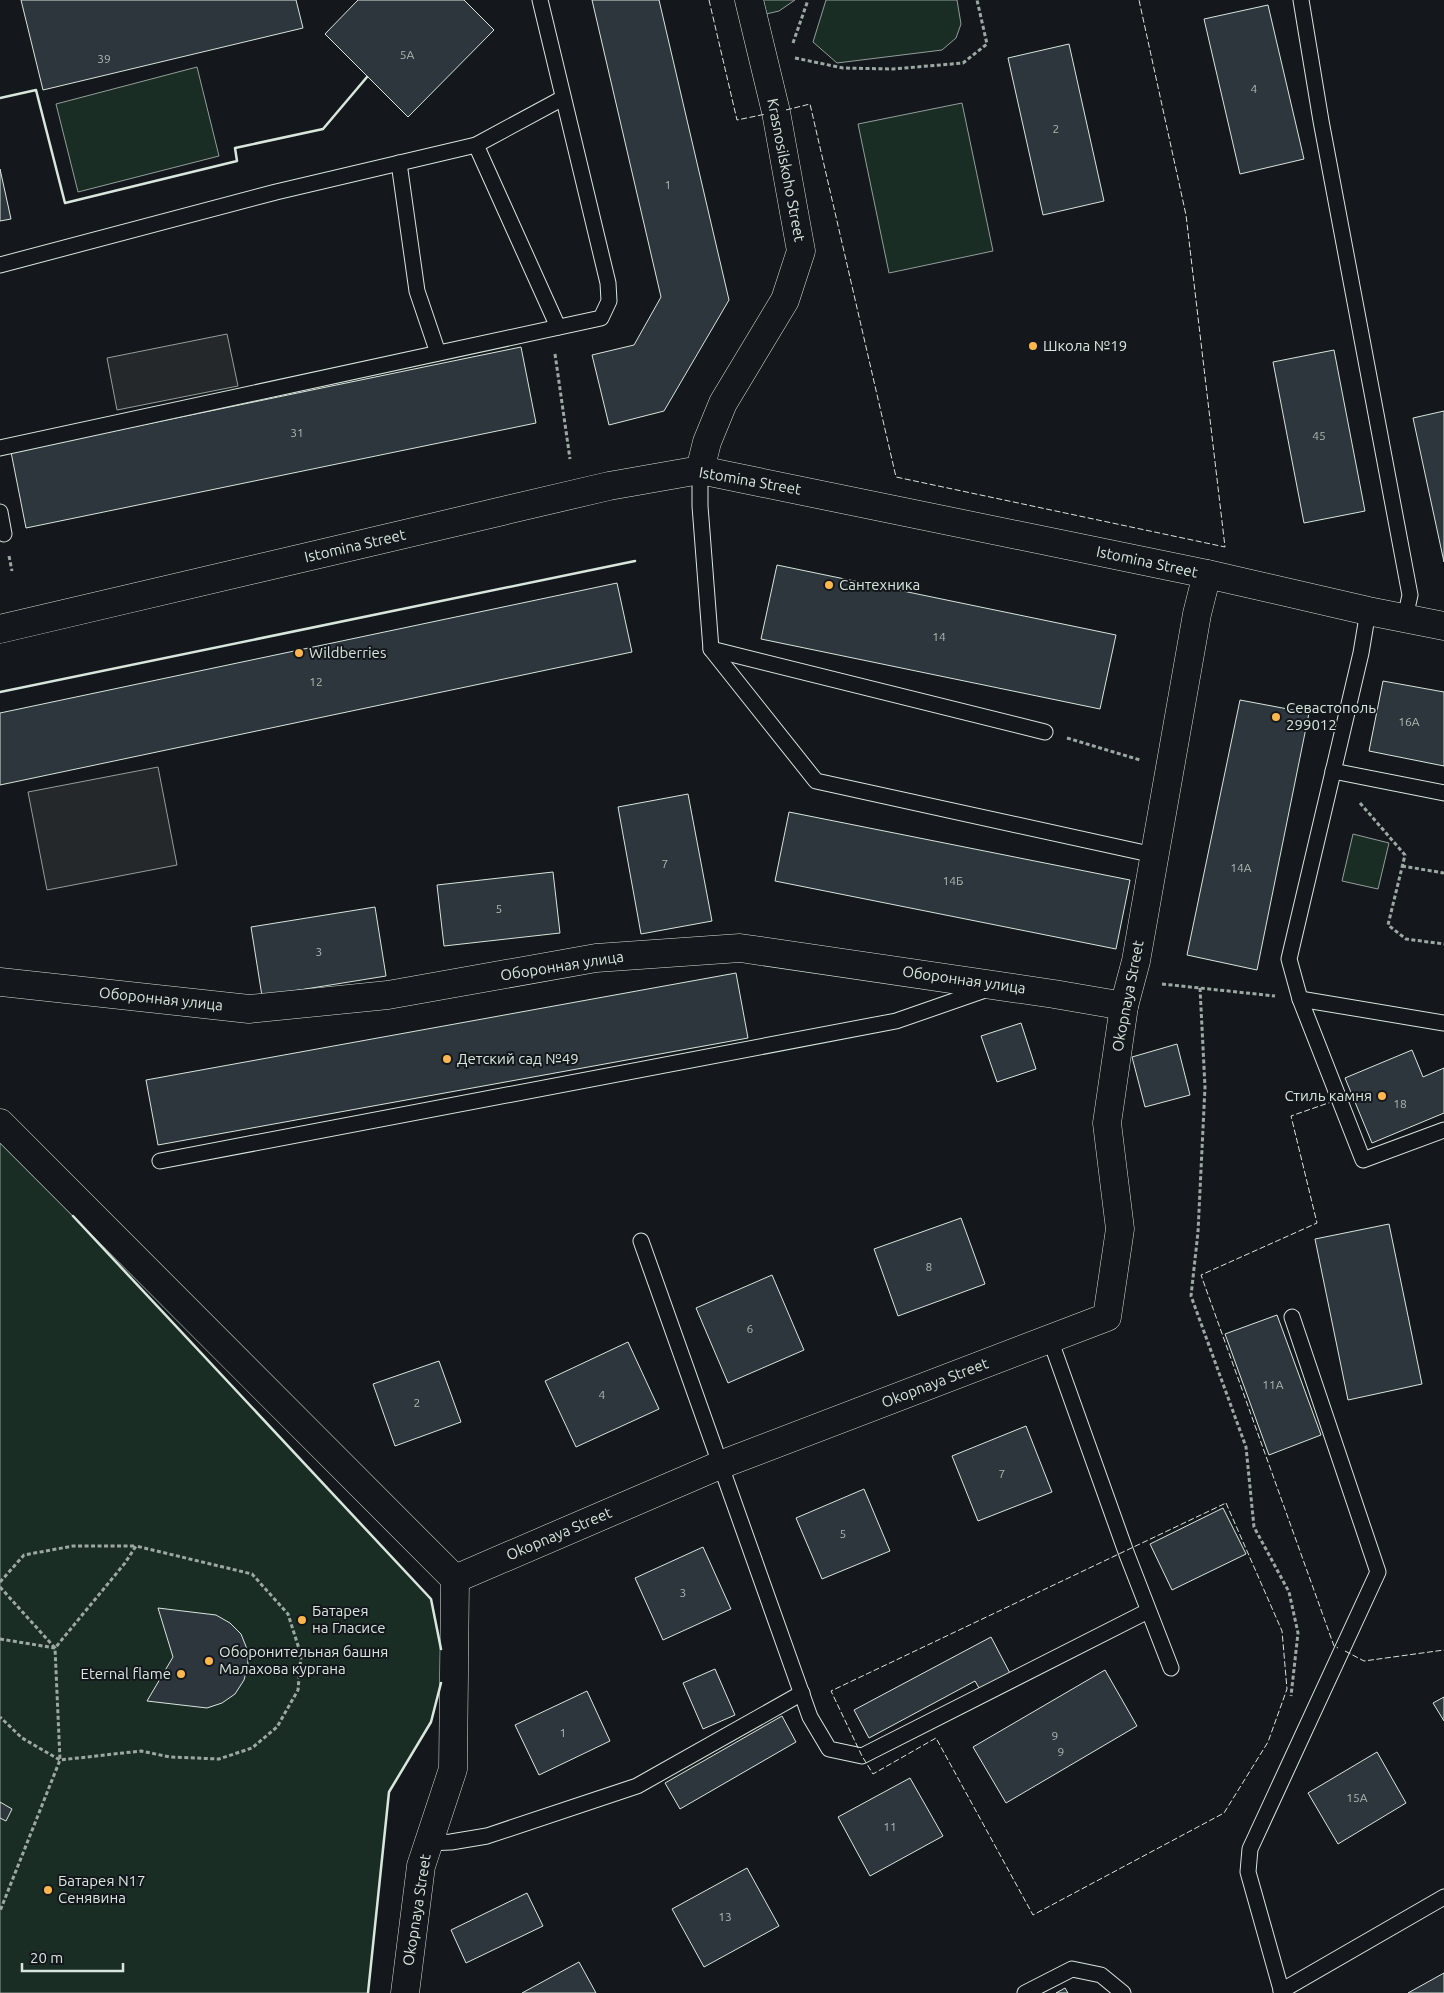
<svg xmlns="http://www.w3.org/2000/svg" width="1444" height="1993" font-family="Ubuntu,sans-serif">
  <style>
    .green { fill: #1a2d24; stroke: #939e99 }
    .parking { fill: #24282b; stroke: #939e99 }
    .building { fill: #2c363c; stroke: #d8e6dc }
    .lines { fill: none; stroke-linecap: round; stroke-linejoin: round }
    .lane-casing { stroke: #d8e6dc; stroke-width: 17 }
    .street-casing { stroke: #d8e6dc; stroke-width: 29 }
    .secondary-casing { stroke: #d8e6dc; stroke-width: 29 }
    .path { stroke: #9da8a2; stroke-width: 3; stroke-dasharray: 4 2.5; stroke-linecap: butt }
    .lane { stroke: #14181c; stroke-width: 15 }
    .street { stroke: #14181c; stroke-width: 28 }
    .secondary { stroke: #14181c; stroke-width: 28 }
    .fence { stroke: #d8e6dc; stroke-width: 1; stroke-dasharray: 6 2.5; stroke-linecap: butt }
    .wall { stroke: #d8e6dc; stroke-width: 2.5 }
    .poi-dot { fill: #ffb74d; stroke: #14181c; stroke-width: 2 }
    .labels { text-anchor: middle; stroke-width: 4; stroke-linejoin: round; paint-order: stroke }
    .number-label { font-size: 12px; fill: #adbab4 }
    .street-label { font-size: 15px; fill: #d8e6dc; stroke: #14181c }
    .poi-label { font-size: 15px; fill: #d8e6dc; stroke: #14181c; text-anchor: start }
  </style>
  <rect width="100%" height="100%" fill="#14181c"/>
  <g class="green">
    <path d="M762,0H795L779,11L766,14Z"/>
    <path d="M826,0H957L961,24L956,38L942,50L837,63L813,42Z"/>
    <path d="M197,67L219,156L78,192L56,104Z"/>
    <path d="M962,103L993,251L889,273L858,124Z"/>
    <path d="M1353,834L1389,843L1378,889L1342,881Z"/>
    <path d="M0,1141L8,1146L431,1599L442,1655L441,1682L431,1722L389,1792L368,1993H0Z"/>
  </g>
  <g class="parking">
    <path d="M227,334L238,386L117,410L107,358Z"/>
    <path d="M158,767L177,865L47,890L28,792Z"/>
  </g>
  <g class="building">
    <path d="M21,0H296L303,28L43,90Z"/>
    <path d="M358,0H464L494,30L408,117L325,34Z"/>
    <path d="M592,0H659L729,300L664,411L609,425L592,355L634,345L661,297Z"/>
    <path d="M1268,5L1304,159L1240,174L1204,19Z"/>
    <path d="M1069,44L1104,201L1043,215L1008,58Z"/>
    <path d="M0,169L11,219L0,221Z"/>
    <path d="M521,347L536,423L26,528L11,452Z"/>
    <path d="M1334,350L1365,511L1304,523L1273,362Z"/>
    <path d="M1444,411V562L1413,418Z"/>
    <path d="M777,565L1116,635L1100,709L761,639Z"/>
    <path d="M617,583L632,652L0,785V713Z"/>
    <path d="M1383,681L1444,692V766L1369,751Z"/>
    <path d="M1240,700L1309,713L1257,970L1187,955Z"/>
    <path d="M688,794L712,921L641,934L618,807Z"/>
    <path d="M789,812L1130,880L1116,949L775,881Z"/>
    <path d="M553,872L560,933L444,946L437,885Z"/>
    <path d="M375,907L386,976L262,996L251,927Z"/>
    <path d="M736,973L748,1038L158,1145L146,1080Z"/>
    <path d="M1021,1023L1036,1069L997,1082L981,1036Z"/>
    <path d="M1177,1044L1190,1095L1145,1107L1132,1057Z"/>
    <path d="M1412,1050L1423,1077L1444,1068V1113L1372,1143L1345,1078Z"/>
    <path d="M961,1218L985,1284L898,1316L874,1249Z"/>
    <path d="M1389,1224L1422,1384L1348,1400L1315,1239Z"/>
    <path d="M772,1275L804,1350L728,1383L696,1308Z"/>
    <path d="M1277,1315L1321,1435L1269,1455L1225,1334Z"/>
    <path d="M628,1342L659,1409L576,1447L545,1381Z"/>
    <path d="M439,1361L461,1422L395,1446L373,1384Z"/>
    <path d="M1026,1426L1052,1492L978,1521L952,1456Z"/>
    <path d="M864,1489L890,1551L822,1579L796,1518Z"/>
    <path d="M1223,1508L1246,1554L1172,1590L1150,1544Z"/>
    <path d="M703,1547L731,1609L663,1640L635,1578Z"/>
    <path d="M158,1608L216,1615L230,1623L241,1634L247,1649L248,1665L244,1680L235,1694L222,1703L207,1708L147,1701L173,1657Z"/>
    <path d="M991,1637L1012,1677L982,1693L975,1681L869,1738L854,1710Z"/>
    <path d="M715,1669L735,1715L703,1729L683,1683Z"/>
    <path d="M1105,1670L1137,1726L1006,1803L973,1747Z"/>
    <path d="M587,1691L610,1741L539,1775L515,1725Z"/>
    <path d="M1444,1697V1721L1433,1703Z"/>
    <path d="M782,1716L796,1742L680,1809L665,1783Z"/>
    <path d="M1377,1752L1406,1803L1338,1844L1308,1793Z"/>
    <path d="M910,1778L943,1836L870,1876L838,1817Z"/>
    <path d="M0,1802L12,1809L6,1821L0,1818Z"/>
    <path d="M747,1868L779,1926L704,1967L672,1909Z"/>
    <path d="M527,1893L543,1926L466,1963L451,1930Z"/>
    <path d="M579,1962L596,1993H522Z"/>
    <path d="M1444,1973V1993H1408Z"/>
    <path d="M1065,1988L1068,1993H1056Z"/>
  </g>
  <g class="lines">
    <defs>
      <g id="lane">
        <path d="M1301,0L1321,121L1410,595L1405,618"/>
        <path d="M476,145L558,327"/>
        <path d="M399,163L417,291L438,353"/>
        <path d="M0,265L276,192L476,145L563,98"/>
        <path d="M0,448L601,318L609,301L608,283L540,0"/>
        <path d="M700,470V506L711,649L816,781L1154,855"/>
        <path d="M0,512L4,534"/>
        <path d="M1368,611L1361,653L1289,959L1300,999L1363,1160L1444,1130"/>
        <path d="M711,649L1045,732"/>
        <path d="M1333,771L1444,793"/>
        <path d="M1300,999L1444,1023"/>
        <path d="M160,1161L896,1021L988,989"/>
        <path d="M641,1241L810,1717L829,1749L862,1756L1148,1611"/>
        <path d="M1050,1339L1126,1552L1171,1668"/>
        <path d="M428,1843L451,1842L487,1836L637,1786L802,1693"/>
        <path d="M1281,1991L1444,1897"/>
        <path d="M1025,1993L1072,1969L1101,1975L1123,1993"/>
        <path d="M1282,1993L1248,1872L1250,1849L1378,1572L1292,1317"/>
      </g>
      <g id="street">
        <path d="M700,470L707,442L723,403L785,300L801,251L776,112L749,0"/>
        <path d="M0,982L249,1009L388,995L596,958L740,948L1054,994L1124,1006"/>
        <path d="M0,1123L455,1579"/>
        <path d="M455,1579L720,1465L1107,1317L1120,1229L1107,1123L1124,1006L1136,961L1197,614L1207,574"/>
        <path d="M405,1993L421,1866L453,1769L455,1579"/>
      </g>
      <path id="secondary" d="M0,629L609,486L700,470L1207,574L1368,611L1444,626"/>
    </defs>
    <use href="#lane" class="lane-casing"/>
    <use href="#street" class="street-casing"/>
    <use href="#secondary" class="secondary-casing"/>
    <g class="path">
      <path d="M793,43L808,0"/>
      <path d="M795,58L843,68L893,69L963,63L987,44L977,0"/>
      <path d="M555,354L570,459"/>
      <path d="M9,556L12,571"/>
      <path d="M1067,738L1140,760"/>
      <path d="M1360,803L1405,855L1388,925L1406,939L1444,944"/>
      <path d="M1402,866L1444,873"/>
      <path d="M1162,984L1275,996"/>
      <path d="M1200,988L1205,1087L1198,1232L1191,1296L1246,1447L1254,1527L1289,1592L1298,1633L1291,1696"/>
      <path d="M0,1582L24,1555L73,1546H136"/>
      <path d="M0,1587L55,1648L125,1563L136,1546L252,1574L288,1614L301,1655L298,1690L277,1727L252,1748L219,1759L170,1757L141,1751L60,1760L22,1738L0,1717"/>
      <path d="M0,1639L55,1648L60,1760L0,1911"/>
    </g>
    <use href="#lane" class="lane"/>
    <use href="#street" class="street"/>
    <use href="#secondary" class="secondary"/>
    <g class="fence">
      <path d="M709,0L737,120L766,114"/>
      <path d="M786,110L810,104L896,477L1225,547L1186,215L1139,0"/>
      <path d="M1341,1099L1353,1095"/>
      <path d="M1334,1101L1291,1116L1317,1223L1201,1275L1334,1646L1338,1648"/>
      <path d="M1226,1503L1282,1631L1287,1689L1268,1742L1224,1813L1033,1915L936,1738L873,1774L862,1756L831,1691Z"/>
      <path d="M1345,1651L1364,1661L1444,1650"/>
    </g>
    <g class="wall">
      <path d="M0,98L36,90L65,203L237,161L235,148L323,129L367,77"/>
      <path d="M0,692L635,561"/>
      <path d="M73,1216L431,1599L441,1649"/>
      <path d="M368,1993L389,1792L431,1722L441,1683"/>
    </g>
  </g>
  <g class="poi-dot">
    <circle cx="1033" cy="346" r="5"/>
    <circle cx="829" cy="585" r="5"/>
    <circle cx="299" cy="653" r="5"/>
    <circle cx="1276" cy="717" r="5"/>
    <circle cx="447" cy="1059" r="5"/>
    <circle cx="1382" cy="1096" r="5"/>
    <circle cx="302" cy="1620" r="5"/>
    <circle cx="209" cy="1661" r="5"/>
    <circle cx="181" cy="1674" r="5"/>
    <circle cx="48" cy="1890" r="5"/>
  </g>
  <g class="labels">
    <g class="number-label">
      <text x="407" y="59">5А</text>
      <text x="104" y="63">39</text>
      <text x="1254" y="93">4</text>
      <text x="1056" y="133">2</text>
      <text x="668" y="189">1</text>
      <text x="297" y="437">31</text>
      <text x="1319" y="440">45</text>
      <text x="939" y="641">14</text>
      <text x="316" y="686">12</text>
      <text x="1409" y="726">16А</text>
      <text x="665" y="868">7</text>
      <text x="1241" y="872">14А</text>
      <text x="953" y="885">14Б</text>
      <text x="499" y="913">5</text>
      <text x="319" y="956">3</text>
      <text x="1400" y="1108">18</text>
      <text x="929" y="1271">8</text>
      <text x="750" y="1333">6</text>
      <text x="1273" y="1389">11А</text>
      <text x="602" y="1399">4</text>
      <text x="417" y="1407">2</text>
      <text x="1002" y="1478">7</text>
      <text x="843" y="1538">5</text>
      <text x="683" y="1597">3</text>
      <text x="563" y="1737">1</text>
      <text x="1055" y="1740">9</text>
      <text x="1061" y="1756">9</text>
      <text x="1357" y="1802">15А</text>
      <text x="890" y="1831">11</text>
      <text x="725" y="1921">13</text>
    </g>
    <g class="street-label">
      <text transform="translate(786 170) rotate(79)" y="5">Krasnosilskoho Street</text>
      <text transform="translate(750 481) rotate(10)" y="5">Istomina Street</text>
      <text transform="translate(355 546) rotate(-13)" y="5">Istomina Street</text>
      <text transform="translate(1147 562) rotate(12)" y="5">Istomina Street</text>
      <text transform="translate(562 966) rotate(-9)" y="5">Оборонная улица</text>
      <text transform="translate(964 980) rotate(8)" y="5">Оборонная улица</text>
      <text transform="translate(1128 996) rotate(-79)" y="5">Okopnaya Street</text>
      <text transform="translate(161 999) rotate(6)" y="5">Оборонная улица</text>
      <text transform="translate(935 1383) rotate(-21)" y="5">Okopnaya Street</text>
      <text transform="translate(559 1534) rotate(-23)" y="5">Okopnaya Street</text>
      <text transform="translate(417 1910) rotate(-81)" y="5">Okopnaya Street</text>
    </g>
    <g class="poi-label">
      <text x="1043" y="351">Школа №19</text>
      <text x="839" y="590">Сантехника</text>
      <text x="309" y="658">Wildberries</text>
      <text x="1286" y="713">Севастополь<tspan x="1286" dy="17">299012</tspan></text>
      <text x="457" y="1064">Детский сад №49</text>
      <text x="1372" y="1101" text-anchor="end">Стиль камня</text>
      <text x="312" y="1616">Батарея<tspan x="312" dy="17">на Гласисе</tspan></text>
      <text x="219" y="1657">Оборонительная башня<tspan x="219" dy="17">Малахова кургана</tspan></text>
      <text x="171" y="1679" text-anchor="end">Eternal flame</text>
      <text x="58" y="1886">Батарея N17<tspan x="58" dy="17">Сенявина</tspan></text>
    </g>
  </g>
  <path d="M22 1963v8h101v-8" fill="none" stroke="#d8e6dc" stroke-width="2.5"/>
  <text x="30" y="1963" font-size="15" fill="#d8e6dc" stroke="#14181c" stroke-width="4" paint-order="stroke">20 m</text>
</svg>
